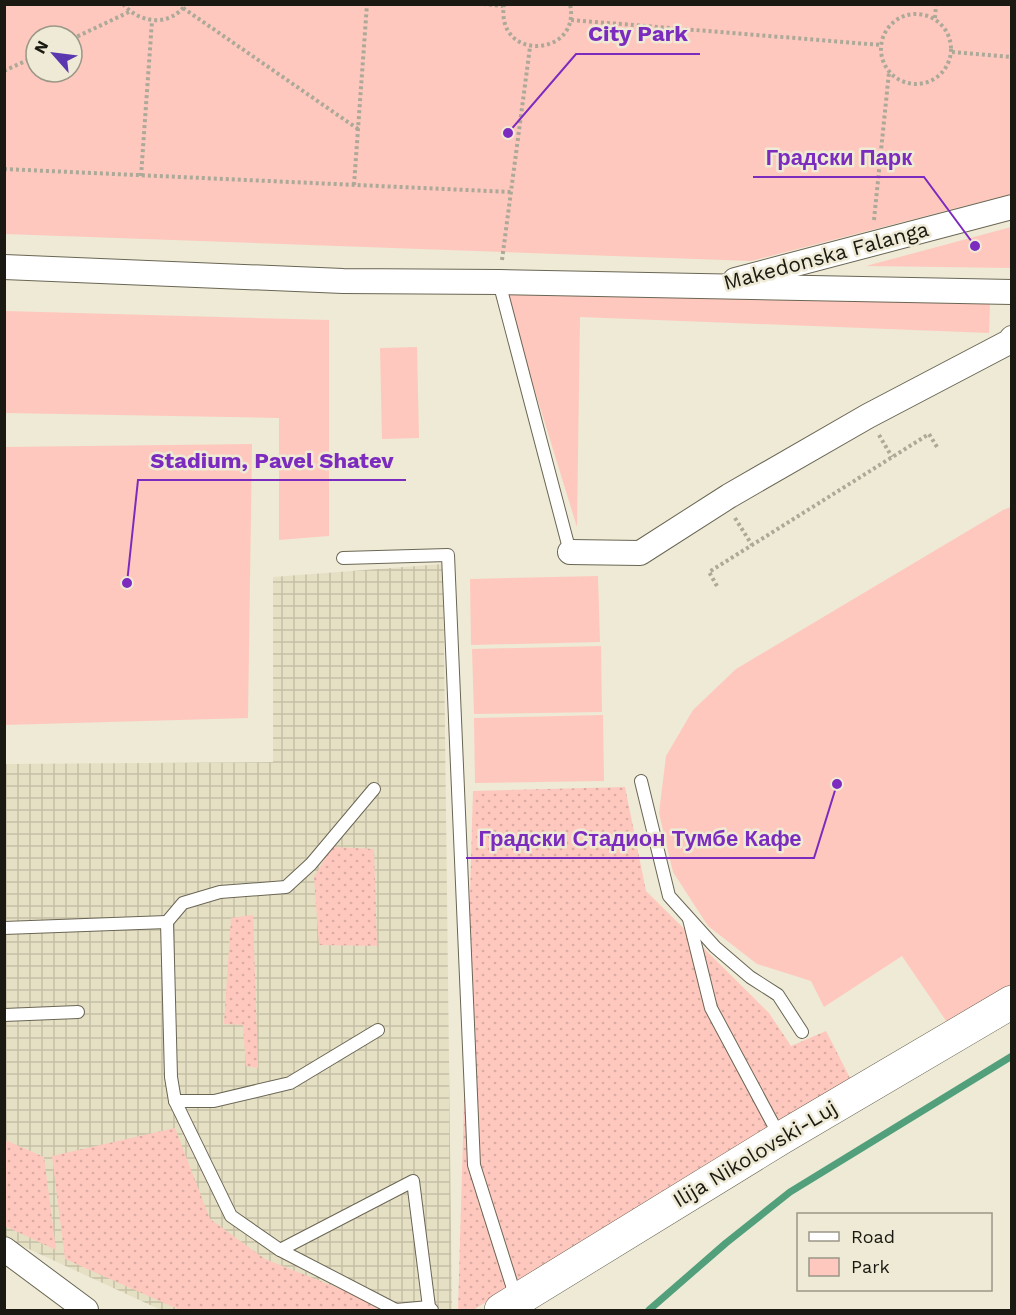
<svg xmlns="http://www.w3.org/2000/svg" width="1016" height="1315" font-family="'Work Sans',sans-serif">
  <style>
    .industrial { fill: url(#industrial-grid) }
    .grass { fill: url(#grass-dots) }
    .green { fill: #ffc8be; fill-rule: evenodd }
    .lines { fill: none; stroke-linecap: round; stroke-linejoin: round }
    .stream { stroke: #529f7c; stroke-width: 7 }
    .lane-casing { stroke: #6a6654; stroke-width: 14 }
    .street-casing { stroke: #6a6654; stroke-width: 26 }
    .secondary-casing { stroke: #6a6654; stroke-width: 34 }
    .path { stroke: #aca998; stroke-width: 4; stroke-dasharray: 3 3; stroke-linecap: butt }
    .lane { stroke: #fff; stroke-width: 12 }
    .street { stroke: #fff; stroke-width: 24 }
    .secondary { stroke: #fff; stroke-width: 33 }
    .labels { text-anchor: middle; stroke-width: 5; stroke-linejoin: round; paint-order: stroke }
    .street-label { font-size: 21px; fill: #1b1a12; stroke: #eeead5 }
    .leader { fill: none; stroke: #7b2cbf; stroke-width: 2 }
    .callout-dot { fill: #7b2cbf; stroke: #eeead5; stroke-width: 2 }
    .callout-label { font-size: 22px; text-anchor: middle; font-weight: bold; fill: #7b2cbf; stroke: #eeead5; stroke-width: 5; stroke-linejoin: round; paint-order: stroke }
  </style>
  <defs>
    <pattern id="industrial-grid" width="8" height="8" patternUnits="userSpaceOnUse" patternTransform="scale(1.5)"><rect width="8" height="8" fill="#e5dfc3"/><path d="M0 4h8M4 0v8" fill="none" stroke="#c4bfa6"/></pattern>
    <pattern id="grass-dots" width="8" height="8" patternUnits="userSpaceOnUse" patternTransform="scale(1.5)"><rect width="8" height="8" fill="#ffc8be"/><path d="M2 2h.1M6 6h.1" fill="none" stroke="#daaba2" stroke-width="1.8" stroke-linecap="round"/></pattern>
  </defs>
  <rect width="100%" height="100%" fill="#eeead5"/>
  <path class="industrial" d="M443,564L452,1310H161L5,1238V764L273,762V577Z"/>
  <g class="grass">
    <path d="M625,787L646,891L769,1013L791,1046L826,1031L851,1080L473,1310H458L473,791Z"/>
    <path d="M332,847L374,849L377,946L319,945L314,877Z"/>
    <path d="M253,915L258,1068L246,1066L243,1025L224,1024L231,918Z"/>
    <path d="M175,1128L210,1219L265,1259L393,1310H180L65,1259L52,1156Z"/>
    <path d="M5,1140L44,1157L56,1250L5,1226Z"/>
  </g>
  <g class="green">
    <path d="M5,4L1011,5V194L751,261L5,234ZM36,36H72V72H36Z"/>
    <path d="M1011,227V268L866,266Z"/>
    <path d="M505,294L990,304L989,333L580,317L577,527Z"/>
    <path d="M5,311L329,320V536L279,540V418L5,413Z"/>
    <path d="M417,347L419,438L382,439L380,348Z"/>
    <path d="M252,444L248,718L5,725V447Z"/>
    <path d="M1011,507V988L951,1028L902,956L824,1007L811,981L757,964L708,926L673,872L659,813L666,756L693,710L736,669L1003,510Z"/>
    <path d="M598,576L600,642L471,645L470,579Z"/>
    <path d="M601,646L602,712L474,714L472,649Z"/>
    <path d="M603,715L604,781L475,783L474,718Z"/>
  </g>
  <g class="lines">
    <path class="stream" d="M649,1310L726,1243L790,1192L1012,1056"/>
    <defs>
      <g id="lane">
        <path d="M499,282L570,552"/>
        <path d="M343,558L448,555L474,1165L516,1298"/>
        <path d="M641,781L669,896L715,947L750,977L778,995L802,1032"/>
        <path d="M374,789L311,864L286,887L220,892L183,903L167,922L171,1077L175,1101L231,1216L280,1250L396,1310L429,1307"/>
        <path d="M689,919L711,1008L780,1137"/>
        <path d="M4,928L167,922"/>
        <path d="M4,1015L78,1012"/>
        <path d="M175,1101H214L290,1083L378,1030"/>
        <path d="M280,1250L413,1181L429,1307L432,1310"/>
      </g>
      <g id="street">
        <path d="M4,267L343,281L499,282L1012,292"/>
        <path d="M735,280L1012,207"/>
        <path d="M570,552L640,553L729,496L868,416L1009,342L1012,338"/>
        <path d="M4,1249L86,1310"/>
      </g>
      <path id="secondary" d="M501,1310L781,1138L1012,1002"/>
    </defs>
    <use href="#lane" class="lane-casing"/>
    <use href="#street" class="street-casing"/>
    <use href="#secondary" class="secondary-casing"/>
    <g class="path">
      <path d="M123,4C140,24 170,27 186,4"/>
      <path d="M483,4L503,6"/>
      <path d="M504,4C495,63 582,57 570,4"/>
      <path d="M183,8L358,129"/>
      <circle cx="916" cy="49" r="35"/>
      <path d="M935,18L936,4"/>
      <path d="M571,20L881,45"/>
      <path d="M72,39L129,12"/>
      <path d="M952,52L1012,57"/>
      <path d="M4,71L36,56"/>
      <path d="M4,169L511,192"/>
      <path d="M141,176L152,21"/>
      <path d="M354,185L367,4"/>
      <path d="M874,220L889,72"/>
      <path d="M502,260L530,47"/>
      <path d="M879,435L892,457"/>
      <path d="M735,518L752,545"/>
      <path d="M717,586L709,572L929,434L937,447"/>
    </g>
    <use href="#lane" class="lane"/>
    <use href="#street" class="street"/>
    <use href="#secondary" class="secondary"/>
  </g>
  <g class="labels">
    <g class="street-label">
      <text transform="translate(826 256) rotate(-15)" y="7">Makedonska Falanga</text>
      <text transform="translate(755 1154) rotate(-31)" y="7">Ilija Nikolovski-Luj</text>
    </g>
  </g>
  <path class="leader" d="M508 133L576 54H700M975 246L924 177H753M127 583L138 480H406M837 784L814 858H466"/>
  <g class="callout-dot">
    <circle cx="508" cy="133" r="6"/>
    <circle cx="975" cy="246" r="6"/>
    <circle cx="127" cy="583" r="6"/>
    <circle cx="837" cy="784" r="6"/>
  </g>
  <g class="callout-label">
    <text x="638" y="41">City Park</text>
    <text x="839" y="165">Градски Парк</text>
    <text x="272" y="468">Stadium, Pavel Shatev</text>
    <text x="640" y="846">Градски Стадион Тумбе Кафе</text>
  </g>
  <rect width="1016" height="1315" fill="none" stroke="#1b1a12" stroke-width="12"/>
  <rect x="797" y="1213" width="195" height="78" fill="#eeead5" stroke="#9a9787" stroke-width="1.5"/>
  <rect x="809" y="1232" width="30" height="9" fill="#ffffff" stroke="#9a9787" stroke-width="1.5"/>
  <text x="851" y="1243" font-size="18" fill="#1b1a12">Road</text>
  <rect x="809" y="1258" width="30" height="18" fill="#ffc8be" stroke="#9a9787" stroke-width="1.5"/>
  <text x="851" y="1273" font-size="18" fill="#1b1a12">Park</text>
  <g transform="translate(54 54) rotate(298)"><circle r="28" fill="#eeead5" stroke="#9a9787" stroke-width="1.5"/>
  <path d="M0-4.5L10 22L0 15L-10 22Z" fill="#5a37af"/>
  <text y="-9" font-size="16" font-weight="bold" text-anchor="middle" fill="#1b1a12">N</text>
  </g>
</svg>
